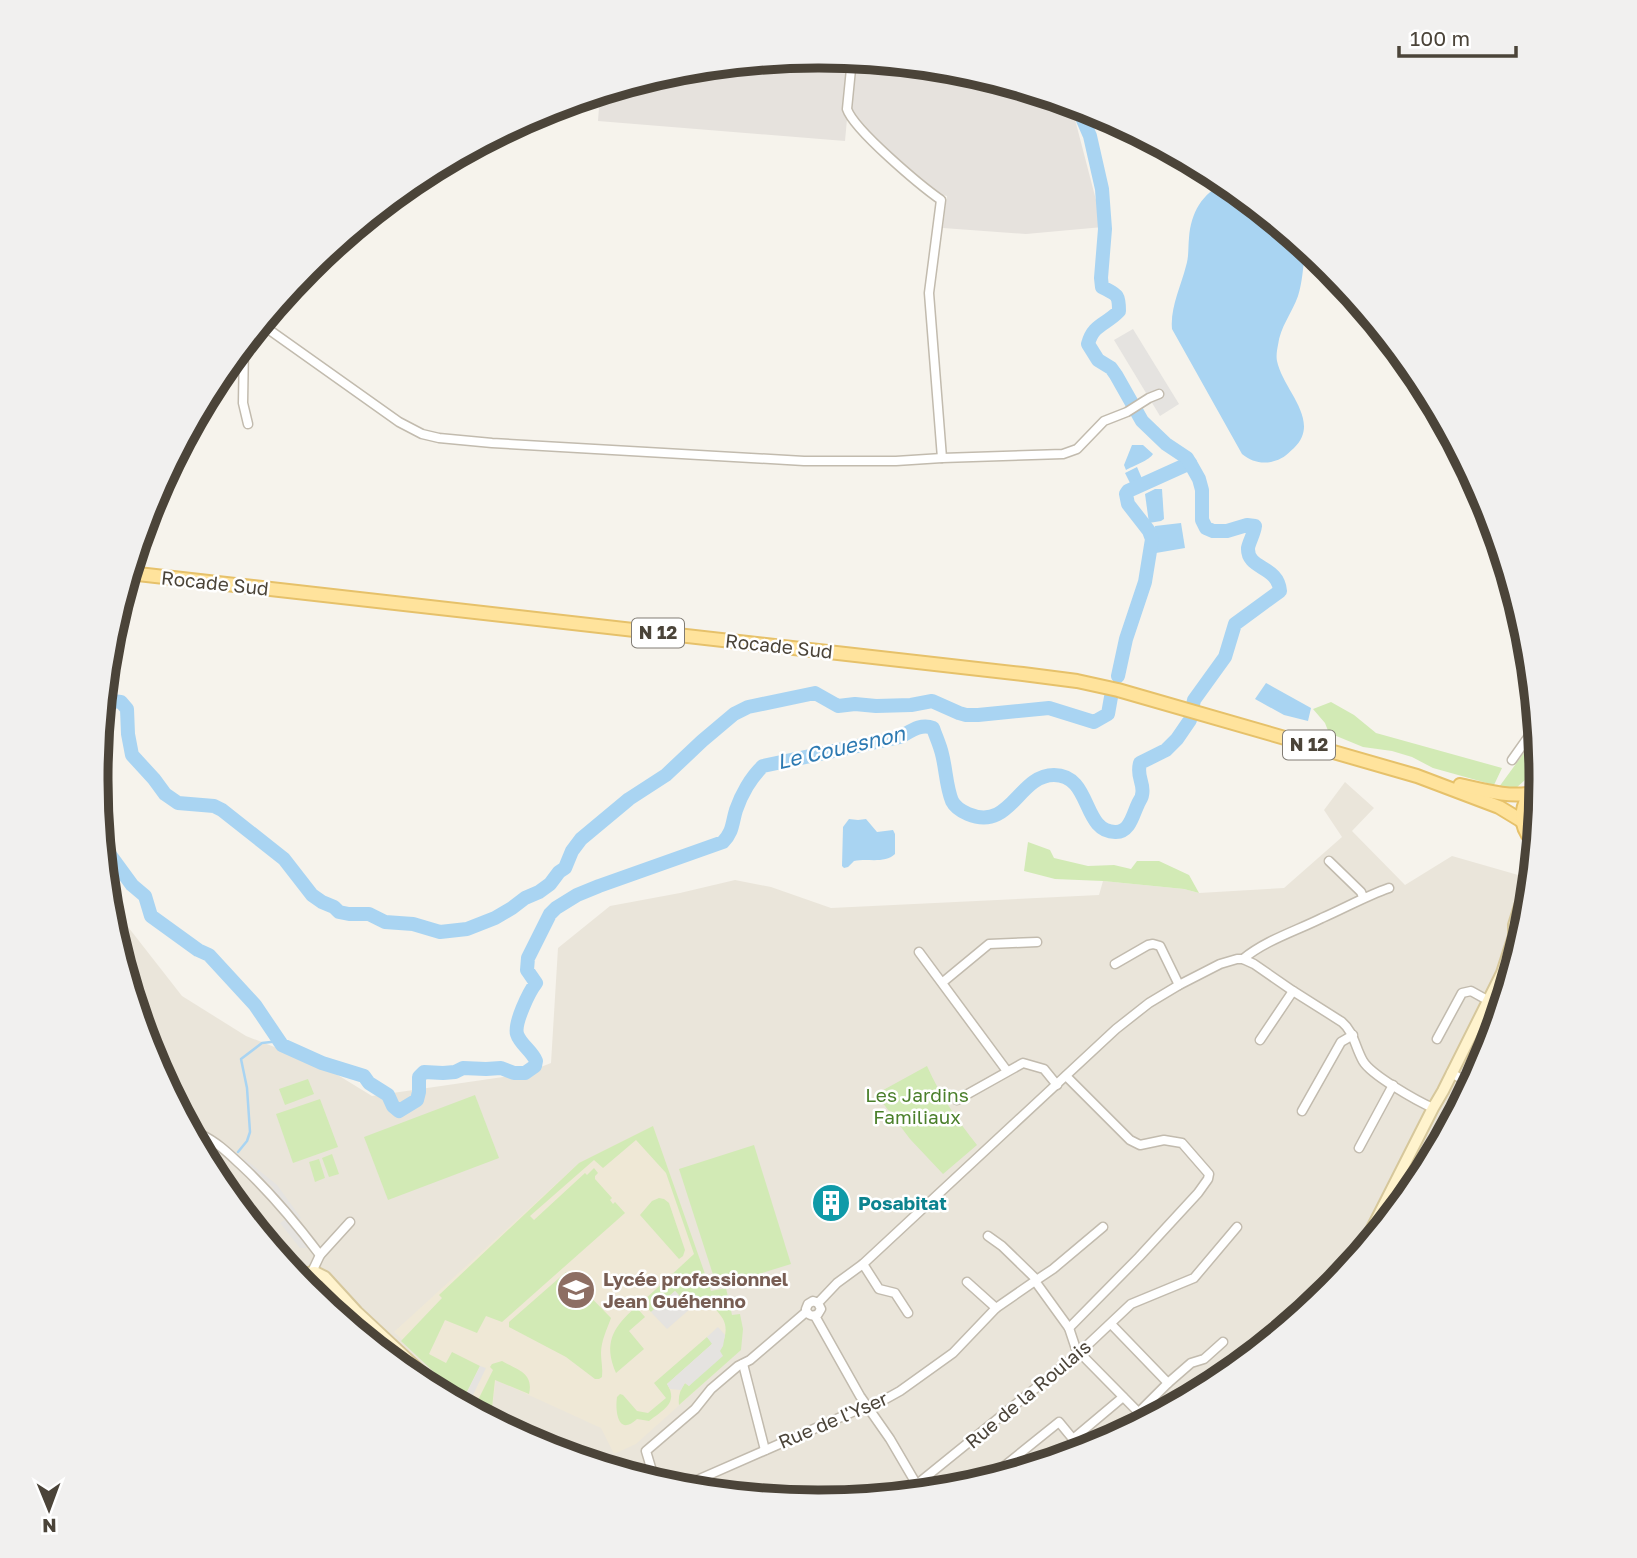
<svg xmlns="http://www.w3.org/2000/svg" width="1637" height="1558" font-family="'Golos Text',sans-serif">
  <style>
    .residential { fill: #eae5da }
    .industrial { fill: #e6e2dd }
    .education { fill: #efe8d6 }
    .green { fill: #d2eab5 }
    .parking { fill: #e5e3e0 }
    .water { fill: #a9d4f2 }
    .lines { fill: none; stroke-linecap: round; stroke-linejoin: round }
    .stream { stroke: #a9d4f2; stroke-width: 2.5 }
    .river { stroke: #a9d4f2; stroke-width: 14 }
    .street-casing { stroke: #c2bbae; stroke-width: 11 }
    .secondary-casing { stroke: #d6c79b; stroke-width: 14 }
    .primary-casing { stroke: #e6c16a; stroke-width: 16 }
    .street { stroke: #fff; stroke-width: 8 }
    .secondary { stroke: #fff3cd; stroke-width: 10 }
    .primary { stroke: #ffe39c; stroke-width: 12 }
    .labels { text-anchor: middle; stroke-width: 5; stroke-linejoin: round; paint-order: stroke }
    .shield { fill: #fff; stroke: #817c74; stroke-width: 2 }
    .shield-label { font-size: 18px; font-weight: bold; fill: #4b4439 }
    .street-label { font-size: 19px; fill: #4b4439; stroke: #fff }
    .park-label { font-size: 19px; fill: #4a7f2a; stroke: #fff }
    .culture-label { font-size: 19px; font-weight: bold; fill: #0d838f; stroke: #fff; text-anchor: start }
    .education-label { font-size: 19px; font-weight: bold; fill: #785e54; stroke: #fff; text-anchor: start }
    .water-label { font-size: 21px; font-style: italic; fill: #2e7ab2; stroke: #fff }
    .rim { fill: none; stroke: #4b4439; stroke-width: 9 }
  </style>
  <rect width="100%" height="100%" fill="#f6f3ec"/>
  <path class="residential" d="M1345,782L1374,808L1352,831L1405,885L1452,856L1532,879L1528,920L1486,1056L1419,1181L1329,1291L1220,1380L1095,1447L959,1488L818,1502L677,1488L541,1447L416,1380L307,1290L217,1180L150,1055L109,920L107,900L182,996L246,1036L323,1066L372,1096L523,1074L551,1063L558,948L610,906L680,893L735,880L771,887L831,908L1099,895L1103,881L1184,889L1199,893L1284,888L1342,837L1324,810Z"/>
  <path class="industrial" d="M819,56L960,70L1071,104L1103,227L1026,234L943,228L947,196L938,194L881,145L847,119L845,141L598,121L600,94L678,70Z"/>
  <g class="education">
    <path d="M653,1126L711,1291L726,1288L735,1355L636,1444L614,1454L601,1428L496,1380L491,1417L472,1404L394,1332L579,1163Z"/>
    <path d="M317,1280L324,1284L350,1315L407,1372L308,1291V1285Z"/>
  </g>
  <g class="green">
    <path d="M1331,702L1354,715L1376,733L1502,768L1494,785L1433,768L1412,757L1392,751L1363,747L1329,733L1325,723L1313,709Z"/>
    <path d="M1537,735L1541,774L1525,780L1515,789L1499,787Z"/>
    <path d="M1540,793L1536,838C1522,821 1528,807 1540,793Z"/>
    <path d="M1028,842L1050,850L1054,858L1088,866L1114,865L1131,869L1137,861H1159L1189,875L1199,893L1184,889L1103,881L1055,879L1024,871Z"/>
    <path d="M927,1066C941,1097 956,1118 977,1145L943,1174L910,1139L876,1094Z"/>
    <path d="M308,1079L314,1094L285,1105L279,1089Z"/>
    <path d="M475,1095L499,1158L388,1200L364,1137Z"/>
    <path d="M320,1099L338,1147L293,1163L276,1114Z"/>
    <path d="M653,1126L711,1291L726,1288L732,1315L740,1314L743,1329L741,1350L679,1405C678,1396 680,1390 685,1383L689,1386C703,1370 735,1342 723,1319C718,1311 710,1303 704,1297L691,1308L675,1291L651,1312L642,1302L694,1254L666,1173L636,1140L603,1168L594,1160L530,1216L534,1220L585,1173L587,1175L594,1168L598,1173L595,1176V1179L612,1198L610,1200L613,1204L615,1202L625,1213L502,1322L486,1316L477,1333L445,1320L429,1354L446,1363L452,1352L480,1366L466,1394L472,1397L468,1404L401,1341L442,1298L439,1295L579,1163Z"/>
    <path d="M754,1145L791,1264L717,1287L679,1169Z"/>
    <path d="M332,1154L339,1174L329,1177L322,1158Z"/>
    <path d="M319,1159L325,1178L315,1182L309,1162Z"/>
    <path d="M659,1198L664,1199L669,1203L685,1250L683,1256L679,1259L640,1215L652,1201Z"/>
    <path d="M566,1272L611,1318C607,1329 601,1341 601,1353C601,1361 603,1369 602,1377L599,1379H595L566,1357L509,1327V1322Z"/>
    <path d="M636,1307L645,1317L629,1331L644,1349L616,1373C603,1343 613,1327 636,1307Z"/>
    <path d="M707,1337L713,1343L667,1384C679,1403 663,1410 649,1421L637,1419C618,1437 615,1411 617,1397L620,1394L623,1395L637,1411L648,1413L666,1398L654,1383Z"/>
    <path d="M502,1361C518,1370 534,1373 529,1394L495,1380L491,1417L475,1406L493,1370L490,1367L492,1364Z"/>
  </g>
  <g class="parking">
    <path d="M1133,329L1179,404L1160,416L1114,340Z"/>
    <path d="M245,1159L277,1185L301,1218L297,1221L272,1190L274,1188L243,1162Z"/>
    <path d="M286,1219L293,1227L307,1248H300L280,1223Z"/>
    <path d="M675,1291L691,1308L667,1329L651,1312Z"/>
    <path d="M718,1327L725,1335L723,1346L720,1351L723,1356L689,1386L685,1383L681,1390L670,1389L667,1384L712,1344L707,1337Z"/>
    <path d="M480,1366L486,1368L472,1397L466,1394Z"/>
  </g>
  <g class="water">
    <path d="M1225,182L1306,248C1303,263 1303,281 1298,296C1292,313 1280,327 1278,345C1277,350 1276,356 1277,361C1283,390 1322,421 1294,448C1285,456 1283,459 1271,462C1260,464 1251,461 1242,454L1172,329C1170,308 1181,286 1186,266C1189,257 1188,247 1189,238C1191,212 1202,194 1225,182Z"/>
    <path d="M1132,445H1143L1153,454C1150,460 1133,466 1126,470L1124,465Z"/>
    <path d="M1137,467L1143,481L1132,487L1125,473Z"/>
    <path d="M1155,489H1162L1164,519L1161,521L1149,523L1145,494Z"/>
    <path d="M1181,523L1185,548L1156,553L1155,526Z"/>
    <path d="M1266,683L1311,708L1308,721L1284,715L1255,699Z"/>
    <path d="M849,819L858,820L866,819L877,832L893,830L895,834V854C885,864 868,858 854,861L848,867L844,868L842,866L843,827Z"/>
  </g>
  <g class="lines">
    <path class="stream" d="M238,1152L247,1141L250,1132L247,1088L241,1059L262,1043L280,1041"/>
    <g class="river">
      <path d="M1118,676L1126,639L1145,582L1152,539L1149,531L1128,504L1126,494L1128,491L1190,463"/>
      <path d="M103,700L121,702L127,709L128,734L132,755L154,779L165,794L178,803L214,806L222,810L284,859L312,895L322,902L334,907L339,912L349,914H369L385,922L413,924L440,932L467,929L495,918L512,908L525,898L539,892L550,884L559,872L565,868L572,851L581,839L629,799L666,775L702,741L734,714L748,707L815,693L838,706L855,704L876,706L911,705L932,701L959,713L966,715H978L1049,708L1094,722L1108,714L1111,697"/>
      <path d="M102,844L132,885L145,896L151,916L198,950L209,955L255,1005L282,1045L322,1063L364,1076L369,1083L388,1095L393,1106L399,1111L417,1100L419,1092V1077L424,1072L443,1073L455,1072L463,1068L486,1069L501,1068L514,1073H525L535,1066L536,1061C532,1051 520,1044 517,1034C514,1023 529,992 536,983L527,970L528,958L550,914L556,908L577,895L599,886L723,842C733,832 732,823 736,810C741,795 751,777 763,766L900,737C911,731 921,723 933,728C936,737 940,745 942,754C946,769 946,786 952,801C955,807 961,811 968,814C1011,832 1018,775 1054,775C1092,775 1082,833 1116,832C1130,832 1133,814 1138,804C1139,801 1142,798 1142,795C1145,783 1136,778 1140,763L1166,750L1177,739L1190,720L1194,700L1225,657L1235,624L1280,591C1278,565 1247,570 1248,548C1249,542 1254,534 1255,526L1247,525L1227,531H1213L1206,528L1202,520V490L1199,479L1190,463L1187,458L1166,444L1142,421L1116,375L1111,368L1098,360L1088,344C1093,324 1106,325 1119,311C1119,294 1117,295 1102,287L1101,278L1105,229L1102,189L1090,136L1077,106"/>
    </g>
    <defs>
      <g id="street">
        <path d="M852,59L847,109C854,130 921,186 941,200L929,293L942,458"/>
        <path d="M261,324L399,422L422,434L439,438L492,443L804,461H896L942,458L1063,454L1077,449L1104,421L1127,412L1149,398L1159,394"/>
        <path d="M244,345L243,403L248,424"/>
        <path d="M1512,760L1536,726"/>
        <path d="M1329,861L1361,892L1363,897"/>
        <path d="M919,952L1007,1071"/>
        <path d="M1243,959C1266,940 1296,931 1322,918C1345,908 1366,896 1389,888"/>
        <path d="M1115,964L1148,945L1153,944L1160,946L1179,985"/>
        <path d="M943,982L989,944L1037,942"/>
        <path d="M1437,1039L1462,993L1471,991L1489,1001"/>
        <path d="M1260,1040L1293,991"/>
        <path d="M1451,1073L1471,1084"/>
        <path d="M1066,1076L1130,1140L1140,1145L1164,1140L1182,1143L1209,1174L1208,1179L1198,1193L1139,1257L1069,1328"/>
        <path d="M957,1100L1023,1063L1044,1069L1057,1085"/>
        <path d="M1302,1111L1341,1042L1353,1035"/>
        <path d="M196,1139L202,1135C217,1142 229,1154 241,1165C270,1192 296,1223 320,1255"/>
        <path d="M1359,1148L1393,1085"/>
        <path d="M1103,1227L1053,1269L1035,1281L1069,1328L1076,1349L1146,1420"/>
        <path d="M988,1236L1002,1246L1037,1280"/>
        <path d="M863,1264L879,1289L895,1293L908,1313"/>
        <path d="M312,1272L320,1255L350,1222"/>
        <path d="M967,1282L996,1308"/>
        <path d="M818,1303L821,1309L818,1314C812,1317 807,1315 806,1309L808,1304L813,1301L818,1303L837,1283L863,1264L1116,1029L1149,1003L1179,985L1220,964L1237,959H1243L1254,964L1293,991L1342,1022C1354,1032 1355,1047 1363,1061C1371,1075 1417,1101 1433,1108"/>
        <path d="M815,1316L860,1396L890,1439L921,1492"/>
        <path d="M1111,1324L1168,1383"/>
        <path d="M743,1364L765,1450"/>
        <path d="M1139,1412L1168,1383L1191,1363L1204,1359L1223,1342"/>
        <path d="M987,1480L1059,1422L1073,1439L1123,1397"/>
        <path d="M655,1481L646,1451L695,1409L711,1389L738,1366L750,1360L806,1312"/>
        <path d="M679,1488L857,1410L873,1406L900,1391L953,1353L996,1308L1035,1281"/>
        <path d="M883,1496L916,1485L1079,1353L1131,1304L1194,1278L1237,1227"/>
      </g>
      <g id="secondary">
        <path d="M1521,925L1529,904"/>
        <path d="M192,1134L242,1201L280,1257"/>
        <path d="M1359,1254L1433,1108L1443,1091L1502,973L1514,936V925L1533,864"/>
        <path d="M295,1275L315,1272L325,1277L357,1312L447,1396"/>
      </g>
      <g id="primary">
        <path d="M129,573L1023,674L1077,681L1118,690L1417,776L1499,807L1522,821"/>
        <path d="M1460,785C1483,790 1509,798 1532,793"/>
        <path d="M1535,843C1516,826 1519,799 1541,786"/>
      </g>
    </defs>
    <use href="#street" class="street-casing"/>
    <use href="#secondary" class="secondary-casing"/>
    <use href="#primary" class="primary-casing"/>
    <use href="#street" class="street"/>
    <use href="#secondary" class="secondary"/>
    <use href="#primary" class="primary"/>
  </g>
  <defs>
    <symbol id="building-disc" viewBox="-11 -11 22 22"><circle r="9.5" fill="#0f9aa8" stroke="#fff"/><path d="M-4-6H4V6H1V3H-1V6H-4ZM-2.5-4.3h1.7v1.8h-1.7ZM.8-4.3h1.7v1.8H.8ZM-2.5-1h1.7V.8h-1.7ZM.8-1h1.7V.8H.8Z" fill="#fff"/></symbol>
    <symbol id="school-disc" viewBox="-11 -11 22 22"><circle r="9.5" fill="#8d6e63" stroke="#fff"/><path d="M0-5L7-2L0 1L-7-2ZM-4 1L0 2.5L4 1V4Q0 6-4 4Z" fill="#fff"/></symbol>
  </defs>
  <g fill-rule="evenodd">
    <use href="#building-disc" x="809" y="1181" width="44" height="44"/>
    <use href="#school-disc" x="554" y="1268" width="44" height="44"/>
  </g>
  <g class="labels">
    <g class="shield">
      <rect x="632" y="618.5" width="52" height="29" rx="5"/>
      <rect x="1283" y="730.5" width="52" height="29" rx="5"/>
    </g>
    <g class="shield-label">
      <text x="658" y="639">N 12</text>
      <text x="1309" y="751">N 12</text>
    </g>
    <g class="street-label">
      <text transform="translate(215 583) rotate(6)" y="7">Rocade Sud</text>
      <text transform="translate(779 646) rotate(6)" y="7">Rocade Sud</text>
      <text transform="translate(1028 1394) rotate(-40)" y="7">Rue de la Roulais</text>
      <text transform="translate(833 1420) rotate(-23)" y="7">Rue de l'Yser</text>
    </g>
    <g class="park-label">
      <text x="917" y="1102">Les Jardins<tspan x="917" dy="22">Familiaux</tspan></text>
    </g>
    <g class="culture-label">
      <text x="858" y="1210">Posabitat</text>
    </g>
    <g class="education-label">
      <text x="603" y="1286">Lycée professionnel<tspan x="603" dy="22">Jean Guéhenno</tspan></text>
    </g>
    <g class="water-label">
      <text transform="translate(841 748) rotate(-13)" y="7">Le Couesnon</text>
    </g>
  </g>
  <path d="M0 0H1637V1558H0ZM818 68H819A710 710 0 0 1 1529 778V780A710 710 0 0 1 819 1490H818A710 710 0 0 1 108 780V778A710 710 0 0 1 818 68Z" fill="#f1f0ef" fill-rule="evenodd"/>
  <path class="rim" d="M818 68H819A710 710 0 0 1 1529 778V780A710 710 0 0 1 819 1490H818A710 710 0 0 1 108 780V778A710 710 0 0 1 818 68Z"/>
  <g transform="translate(49 1509) rotate(179)" stroke="#ffffff" stroke-width="5" paint-order="stroke">
  <path d="M0-5L12 26L0 18L-12 26Z" fill="#4b4439"/>
  <text y="-10" font-size="19" font-weight="bold" text-anchor="middle" fill="#4b4439">N</text>
  </g>
  <path d="M1399 46v10h117v-10" fill="none" stroke="#4b4439" stroke-width="3.5"/>
  <text x="1410" y="46" font-size="21" fill="#4b4439" stroke="#ffffff" stroke-width="5" paint-order="stroke">100 m</text>
</svg>
